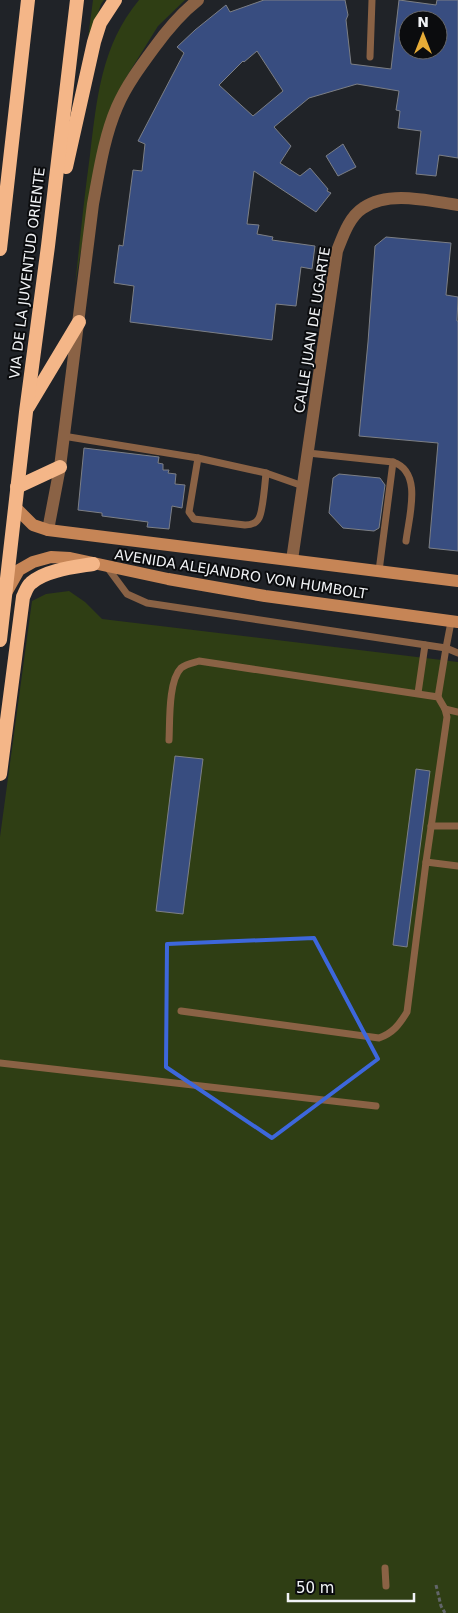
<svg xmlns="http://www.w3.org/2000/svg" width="458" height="1613" font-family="'DejaVu Sans',sans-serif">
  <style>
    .green { fill: #2f3e14 }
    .building { fill: #384d80; stroke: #7c7f85; fill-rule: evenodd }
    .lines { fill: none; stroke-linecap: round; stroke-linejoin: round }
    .path { stroke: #626569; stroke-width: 3; stroke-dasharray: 4 2.5; stroke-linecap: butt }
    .service { stroke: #8a6245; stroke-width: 7 }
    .minor { stroke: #8a6245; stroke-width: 12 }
    .secondary { stroke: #c68556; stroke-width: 12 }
    .trunk { stroke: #f4b688; stroke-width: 14 }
    .marked { fill: none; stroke: #3d67dc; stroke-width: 4; stroke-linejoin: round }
    .labels { text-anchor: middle; stroke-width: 4; stroke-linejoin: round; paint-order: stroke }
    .street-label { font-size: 14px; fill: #f1f3f6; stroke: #0b0c0e }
  </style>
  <rect width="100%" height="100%" fill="#202328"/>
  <g class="green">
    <path d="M93,0H104L101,4L87,46Z"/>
    <path d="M139,0H185L158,26L127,76L111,107L98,153L75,285C80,241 84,198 90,155C97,98 101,46 139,0Z"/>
    <path d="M69,591L85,602L102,619L458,662V1613H0V837L32,601L46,594Z"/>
  </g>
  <g class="building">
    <path d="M264,0H345L348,15L346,20L351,64L391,69L399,0L436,5L437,0H458V158L439,155L436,176L416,174L421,131L398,128L400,111L396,110L399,91L357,84L309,98L274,127L291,146L280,163L300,176L310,168L328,189L327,191L331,193L316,212L254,171L247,224L259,225L257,234L273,237L272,240L315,246L312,269L301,267L296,306L276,304L272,340L130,322L134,286L114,283L119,245L123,246L133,170L142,171L145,144L138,141L184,53L177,47L195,30L226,5L230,12ZM408,20H438V50H408ZM257,51L283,91L253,116L219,85L243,61L244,62Z"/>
    <path d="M343,144L356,167L338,176L326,156Z"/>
    <path d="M386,237L451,243L446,295L458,297L457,321H458V551L429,548L438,443L359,436L368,342L375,246Z"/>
    <path d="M84,448L159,457L158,463L163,464V470H169L168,473L176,474L175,484L185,485L182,508L172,506L169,529L147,527L148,522L102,516V513L78,510Z"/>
    <path d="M339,474L380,478L385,485L379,528L374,531L343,528L329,513L333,478Z"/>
    <path d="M175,756L203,759L183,914L156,911Z"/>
    <path d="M416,769L430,771L407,947L393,945Z"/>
  </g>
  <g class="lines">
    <path class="path" d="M436,1585L441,1606L445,1613"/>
    <g class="service">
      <path d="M370,57L372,0"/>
      <path d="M63,436L198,458L266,473L303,486"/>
      <path d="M308,453L393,462L379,571"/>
      <path d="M198,458L189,512L194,519L245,525C250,525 256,524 259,518C263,511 265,483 266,473"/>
      <path d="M393,462C423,472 409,516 406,541"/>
      <path d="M107,567L127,594L147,603L446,648L438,697"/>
      <path d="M451,622L446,648L458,653"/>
      <path d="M418,693L425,645"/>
      <path d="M445,709L458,712"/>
      <path d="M169,740C170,723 168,681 181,668C186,664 192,663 199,661L438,697L445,709L447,717L426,862"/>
      <path d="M431,826H458"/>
      <path d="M181,1011L379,1038C393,1033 399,1025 407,1012L426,862L458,866"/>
      <path d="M0,1063L376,1106"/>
      <path d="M385,1568L386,1586"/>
    </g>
    <g class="minor">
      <path d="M48,530L60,467L93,204C99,172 104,137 117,107C126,86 140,67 154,48C167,30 180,14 198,0"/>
      <path d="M292,560L337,251C343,236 349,217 363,208C389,190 429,201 458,205"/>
    </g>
    <g class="secondary">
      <path d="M15,507L33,525L48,530L458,581"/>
      <path d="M6,593L19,570L33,562L51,557L70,558L168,579L265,596L458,622"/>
    </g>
    <g class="trunk">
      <path d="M66,167L94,42L100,23L115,0"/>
      <path d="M0,249L28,0"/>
      <path d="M28,407L79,322"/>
      <path d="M17,487L60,467"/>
      <path d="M0,640L26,412L48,246L77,0"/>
      <path d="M0,774L23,597C25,593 27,586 31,583C45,570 75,567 93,564"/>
    </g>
  </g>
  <path class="marked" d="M314,938L378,1059L272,1138L166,1067L167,944Z"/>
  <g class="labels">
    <g class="street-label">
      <text transform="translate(27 273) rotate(-83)" y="5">VIA DE LA JUVENTUD ORIENTE</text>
      <text transform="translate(312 330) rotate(-81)" y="5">CALLE JUAN DE UGARTE</text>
      <text transform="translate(241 574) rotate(9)" y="5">AVENIDA ALEJANDRO VON HUMBOLT</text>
    </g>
  </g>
  <g transform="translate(423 35)"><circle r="24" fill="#0b0c0e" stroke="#67686b"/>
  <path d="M0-4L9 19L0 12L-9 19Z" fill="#e7ac37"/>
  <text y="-8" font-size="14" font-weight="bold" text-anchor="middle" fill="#f1f3f6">N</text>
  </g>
  <path d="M288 1593v8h126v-8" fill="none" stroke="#f1f3f6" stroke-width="2.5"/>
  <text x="296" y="1593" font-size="15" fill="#f1f3f6" stroke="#0b0c0e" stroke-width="4" paint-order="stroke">50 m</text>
</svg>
